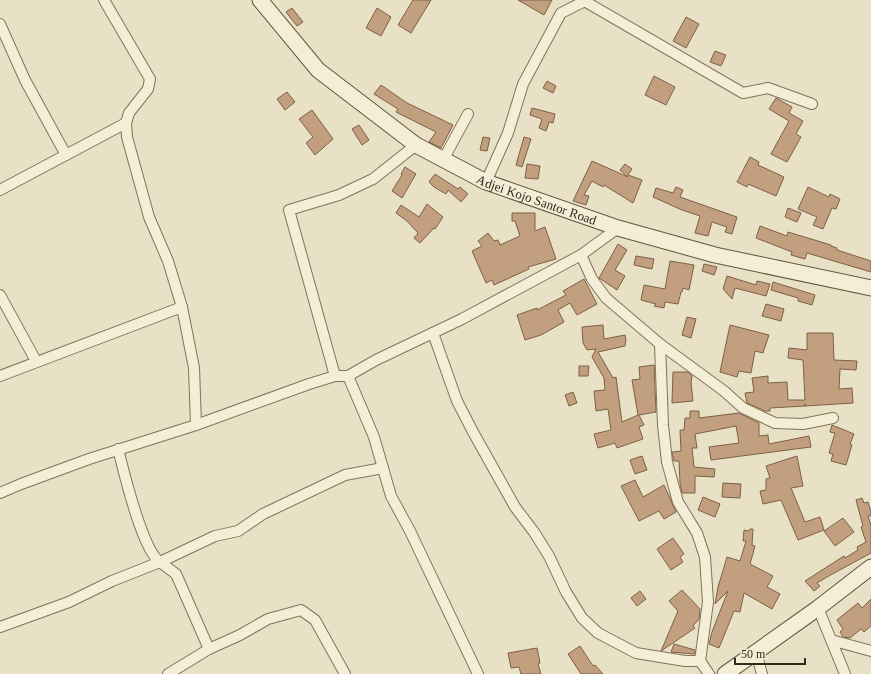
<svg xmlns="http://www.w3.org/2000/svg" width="871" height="674" font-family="'Times New Roman',serif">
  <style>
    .building { fill: #c2a07f; stroke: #7d6046 }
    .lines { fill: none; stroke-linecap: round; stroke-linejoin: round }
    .street-casing { stroke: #81735d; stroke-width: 12 }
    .secondary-casing { stroke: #635440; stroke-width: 17 }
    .street { stroke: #f4eed7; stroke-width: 10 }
    .secondary { stroke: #f4eed7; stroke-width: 15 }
    .labels { text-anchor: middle; stroke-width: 3; stroke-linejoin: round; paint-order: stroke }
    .street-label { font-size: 13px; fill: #332a1f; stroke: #f1ebd3 }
  </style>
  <rect width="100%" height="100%" fill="#e8e1c5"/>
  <g class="building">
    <path d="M413,0H431L411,33L398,25Z"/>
    <path d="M518,0H552L544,15Z"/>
    <path d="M292,8L303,22L297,26L286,12Z"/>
    <path d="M377,8L391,17L381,36L366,28Z"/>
    <path d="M686,17L699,24L686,48L673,41Z"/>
    <path d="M715,51L726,55L721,66L710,62Z"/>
    <path d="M654,76L675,87L666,105L645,95Z"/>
    <path d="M547,81L556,86L553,93L543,88Z"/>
    <path d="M381,85L407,103L453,125L441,148L429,142L436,132L396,112L398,109L374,94Z"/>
    <path d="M287,92L295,102L285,110L277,99Z"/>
    <path d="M776,98L792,107L789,113L803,121L796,134L801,137L787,162L771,154L789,121L769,109Z"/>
    <path d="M532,108L555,114L553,123L549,122L546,131L539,128L542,119L530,115Z"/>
    <path d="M312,110L333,139L315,155L306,143L313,137L299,119Z"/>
    <path d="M359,125L369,140L362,145L352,129Z"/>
    <path d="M483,137L490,138L487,151L480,150Z"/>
    <path d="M524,137L531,139L522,167L516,165Z"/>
    <path d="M750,157L759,162L758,165L784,177L776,196L748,184L747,187L737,182Z"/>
    <path d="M592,161L628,177L620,170L625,164L632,169L628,175L642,180L633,203L604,185L603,187L592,181L584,195L589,196L586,205L573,201Z"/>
    <path d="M527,164L540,166L538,179L525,178Z"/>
    <path d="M405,167L416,174L402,198L392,191L402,175L401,174Z"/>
    <path d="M435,174L458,189L460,187L468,194L461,202L448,190L446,194L434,187L429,182Z"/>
    <path d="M676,187L683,190L680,197L737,217L732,234L725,232L727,227L712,222L708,236L695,233L700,216L682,210L653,197L656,188L673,193Z"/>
    <path d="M808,187L829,197L830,194L840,199L836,209L832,208L823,229L813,225L817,217L798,209Z"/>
    <path d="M427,204L443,217L435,229L434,228L420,243L414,238L418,233L407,221L396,213L401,205L419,217Z"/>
    <path d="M788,208L801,213L797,222L785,217Z"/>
    <path d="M512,213H535V231L545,227L556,259L528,267L529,269L494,285L492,280L486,283L472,251L482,246L478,241L488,233L494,241L498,240L500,245L520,236L515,221H512Z"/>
    <path d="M760,226L787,236L788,232L831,245V246L837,248V250L871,261V272L807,253L805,259L791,255L792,252L756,238Z"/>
    <path d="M618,244L627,250L615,270L625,276L617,290L599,278Z"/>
    <path d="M636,256L654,259L652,269L634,265Z"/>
    <path d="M670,261L694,265L689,290L683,288L682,292H681L678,304L665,302L664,308L654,306L656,304L641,300L644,285L665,289Z"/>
    <path d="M704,264L717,267L714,275L702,271Z"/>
    <path d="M727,276L756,285L757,281L770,284L766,296L735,288L732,299L723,289Z"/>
    <path d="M584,279L597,304L577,315L570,303L558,310L564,322L541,335L525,340L517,315L537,308V310L566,295L563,291Z"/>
    <path d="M773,282L815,295L812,305L798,301V298L771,290Z"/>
    <path d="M766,304L784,309L781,321L762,316Z"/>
    <path d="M687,317L696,319L691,338L682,335Z"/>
    <path d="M603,325L604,339L625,335L626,340L625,346L598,352L613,378L616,377L622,422L638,415L632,380L640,379L639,367L654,365L656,412L639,415L644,425L639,427L643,439L617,448L615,443L598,448L594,434L611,430L608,409L596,411L594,391L605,390L604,378L592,357L596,349L587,350L583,343L582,327Z"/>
    <path d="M730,325L769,335L763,353L755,351L751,373L739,371L737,377L720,372Z"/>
    <path d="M807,333H833L834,360L857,361L856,370L840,369L839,389L852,388L853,403L805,406V404V406L770,408V411H765L747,403L745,393L754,392L752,378L768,376V383L787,382L788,400H805L803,360L788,358L789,348L807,350Z"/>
    <path d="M579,366H589L588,376H579Z"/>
    <path d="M673,372H688L692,376L691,383L693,401L672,403Z"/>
    <path d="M573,392L577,403L569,406L565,395Z"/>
    <path d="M690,411H699V418L739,413L759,423V436L768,435L769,444L809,436L811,447L711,460L709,447L739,443L736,426L695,434L697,448H692L694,467L715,469L714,477L695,476V493H682L680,483L679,461H674L672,452L681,451L680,430H684L685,418H690Z"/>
    <path d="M832,425L854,434L850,444L852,445L846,465L831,461L833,454L829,453L835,433L830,432Z"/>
    <path d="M642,456L647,470L635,474L630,460Z"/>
    <path d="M797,456L803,486L791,488L805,522L820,517L824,530L798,540L781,500L763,504L760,491L766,490V479L770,478L766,466Z"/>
    <path d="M635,480L643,497L664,485L676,512L664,519L659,511L639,521L621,486Z"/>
    <path d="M723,483L741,484L740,498L722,497Z"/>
    <path d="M703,497L720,504L715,517L698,510Z"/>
    <path d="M862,498L864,503L868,502L871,512V516H868L871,525V553L827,577L817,583L820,586L814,591L805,581L844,556L845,558L858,550L857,547L866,542L861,527L863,526L856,500Z"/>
    <path d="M843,518L854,532L835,546L824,531Z"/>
    <path d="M750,529H753L752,545L755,546L750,564L773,576L767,587L780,594L772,609L744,593L740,612L734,611L719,648L709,644L712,632L728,591L715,604L718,587L727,557L740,561L746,541H743L744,530L749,531Z"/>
    <path d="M673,538L684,554L680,557L683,562L671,570L657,549Z"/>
    <path d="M682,590L700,609L699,619L693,626L695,628L661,651L678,611L669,601Z"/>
    <path d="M640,591L646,599L637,606L631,598Z"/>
    <path d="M871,599V626L864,632L861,629L850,638L843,637L840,632L843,629L837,620L858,603L862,608Z"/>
    <path d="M674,644L695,650L694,654L671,652Z"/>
    <path d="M580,646L593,666L595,665L603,674H581L568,654Z"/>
    <path d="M537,648L540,663L538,664L541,674H521L519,667L511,668L508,653Z"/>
  </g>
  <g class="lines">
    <defs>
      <g id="street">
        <path d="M104,0L150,79L148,89L129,113L126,123L127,137L149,217L168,261L182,307L194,368L196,425"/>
        <path d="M586,2L743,93L768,88L812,104"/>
        <path d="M0,24L25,80L66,155"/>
        <path d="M443,160L468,114"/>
        <path d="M486,182L508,133L523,84L561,13L587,0"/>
        <path d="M0,190L126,123"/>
        <path d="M581,255L592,279L606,298L660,344L724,391L743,408L775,423L803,424L833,418"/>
        <path d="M0,295L36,361"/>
        <path d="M433,333L457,401L473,432L515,507L534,532L549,556L566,592L582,618L598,633L636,653L685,661H700L709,674"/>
        <path d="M660,344L663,425L667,462L678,502L697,533L705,557L708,602L700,661"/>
        <path d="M0,376L182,307"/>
        <path d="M335,376L289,210L339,195L373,179L416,145"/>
        <path d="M348,376L374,437L391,496L410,531L478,674"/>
        <path d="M118,449C124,472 142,550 160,562L215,536L238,531L263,514L345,475L383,468"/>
        <path d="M0,493L21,484L89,459L196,425L309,384L335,376H348L376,360L462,319L581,255L618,228"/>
        <path d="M818,608L845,674"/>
        <path d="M0,627L69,602L112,581L160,562L176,574L209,649"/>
        <path d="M831,640L871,651"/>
        <path d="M756,652L762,674"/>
        <path d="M168,674L209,649L240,635L268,619L301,610L315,620L345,674"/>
      </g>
      <g id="secondary">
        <path id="s1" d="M260,0L318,70L416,145L486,182L618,228L715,255L871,288"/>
        <path d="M725,674L818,608L871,567"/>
      </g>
    </defs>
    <use href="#street" class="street-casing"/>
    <use href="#secondary" class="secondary-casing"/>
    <use href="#street" class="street"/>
    <use href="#secondary" class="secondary"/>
  </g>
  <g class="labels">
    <g class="street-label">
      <text dy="5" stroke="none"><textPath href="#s1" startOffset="347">Adjei Kojo Santor Road</textPath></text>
    </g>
  </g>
  <path d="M735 658v6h70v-6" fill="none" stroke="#332a1f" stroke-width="2"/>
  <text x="741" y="658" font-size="12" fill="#332a1f" stroke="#f1ebd3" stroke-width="3" paint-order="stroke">50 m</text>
</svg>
